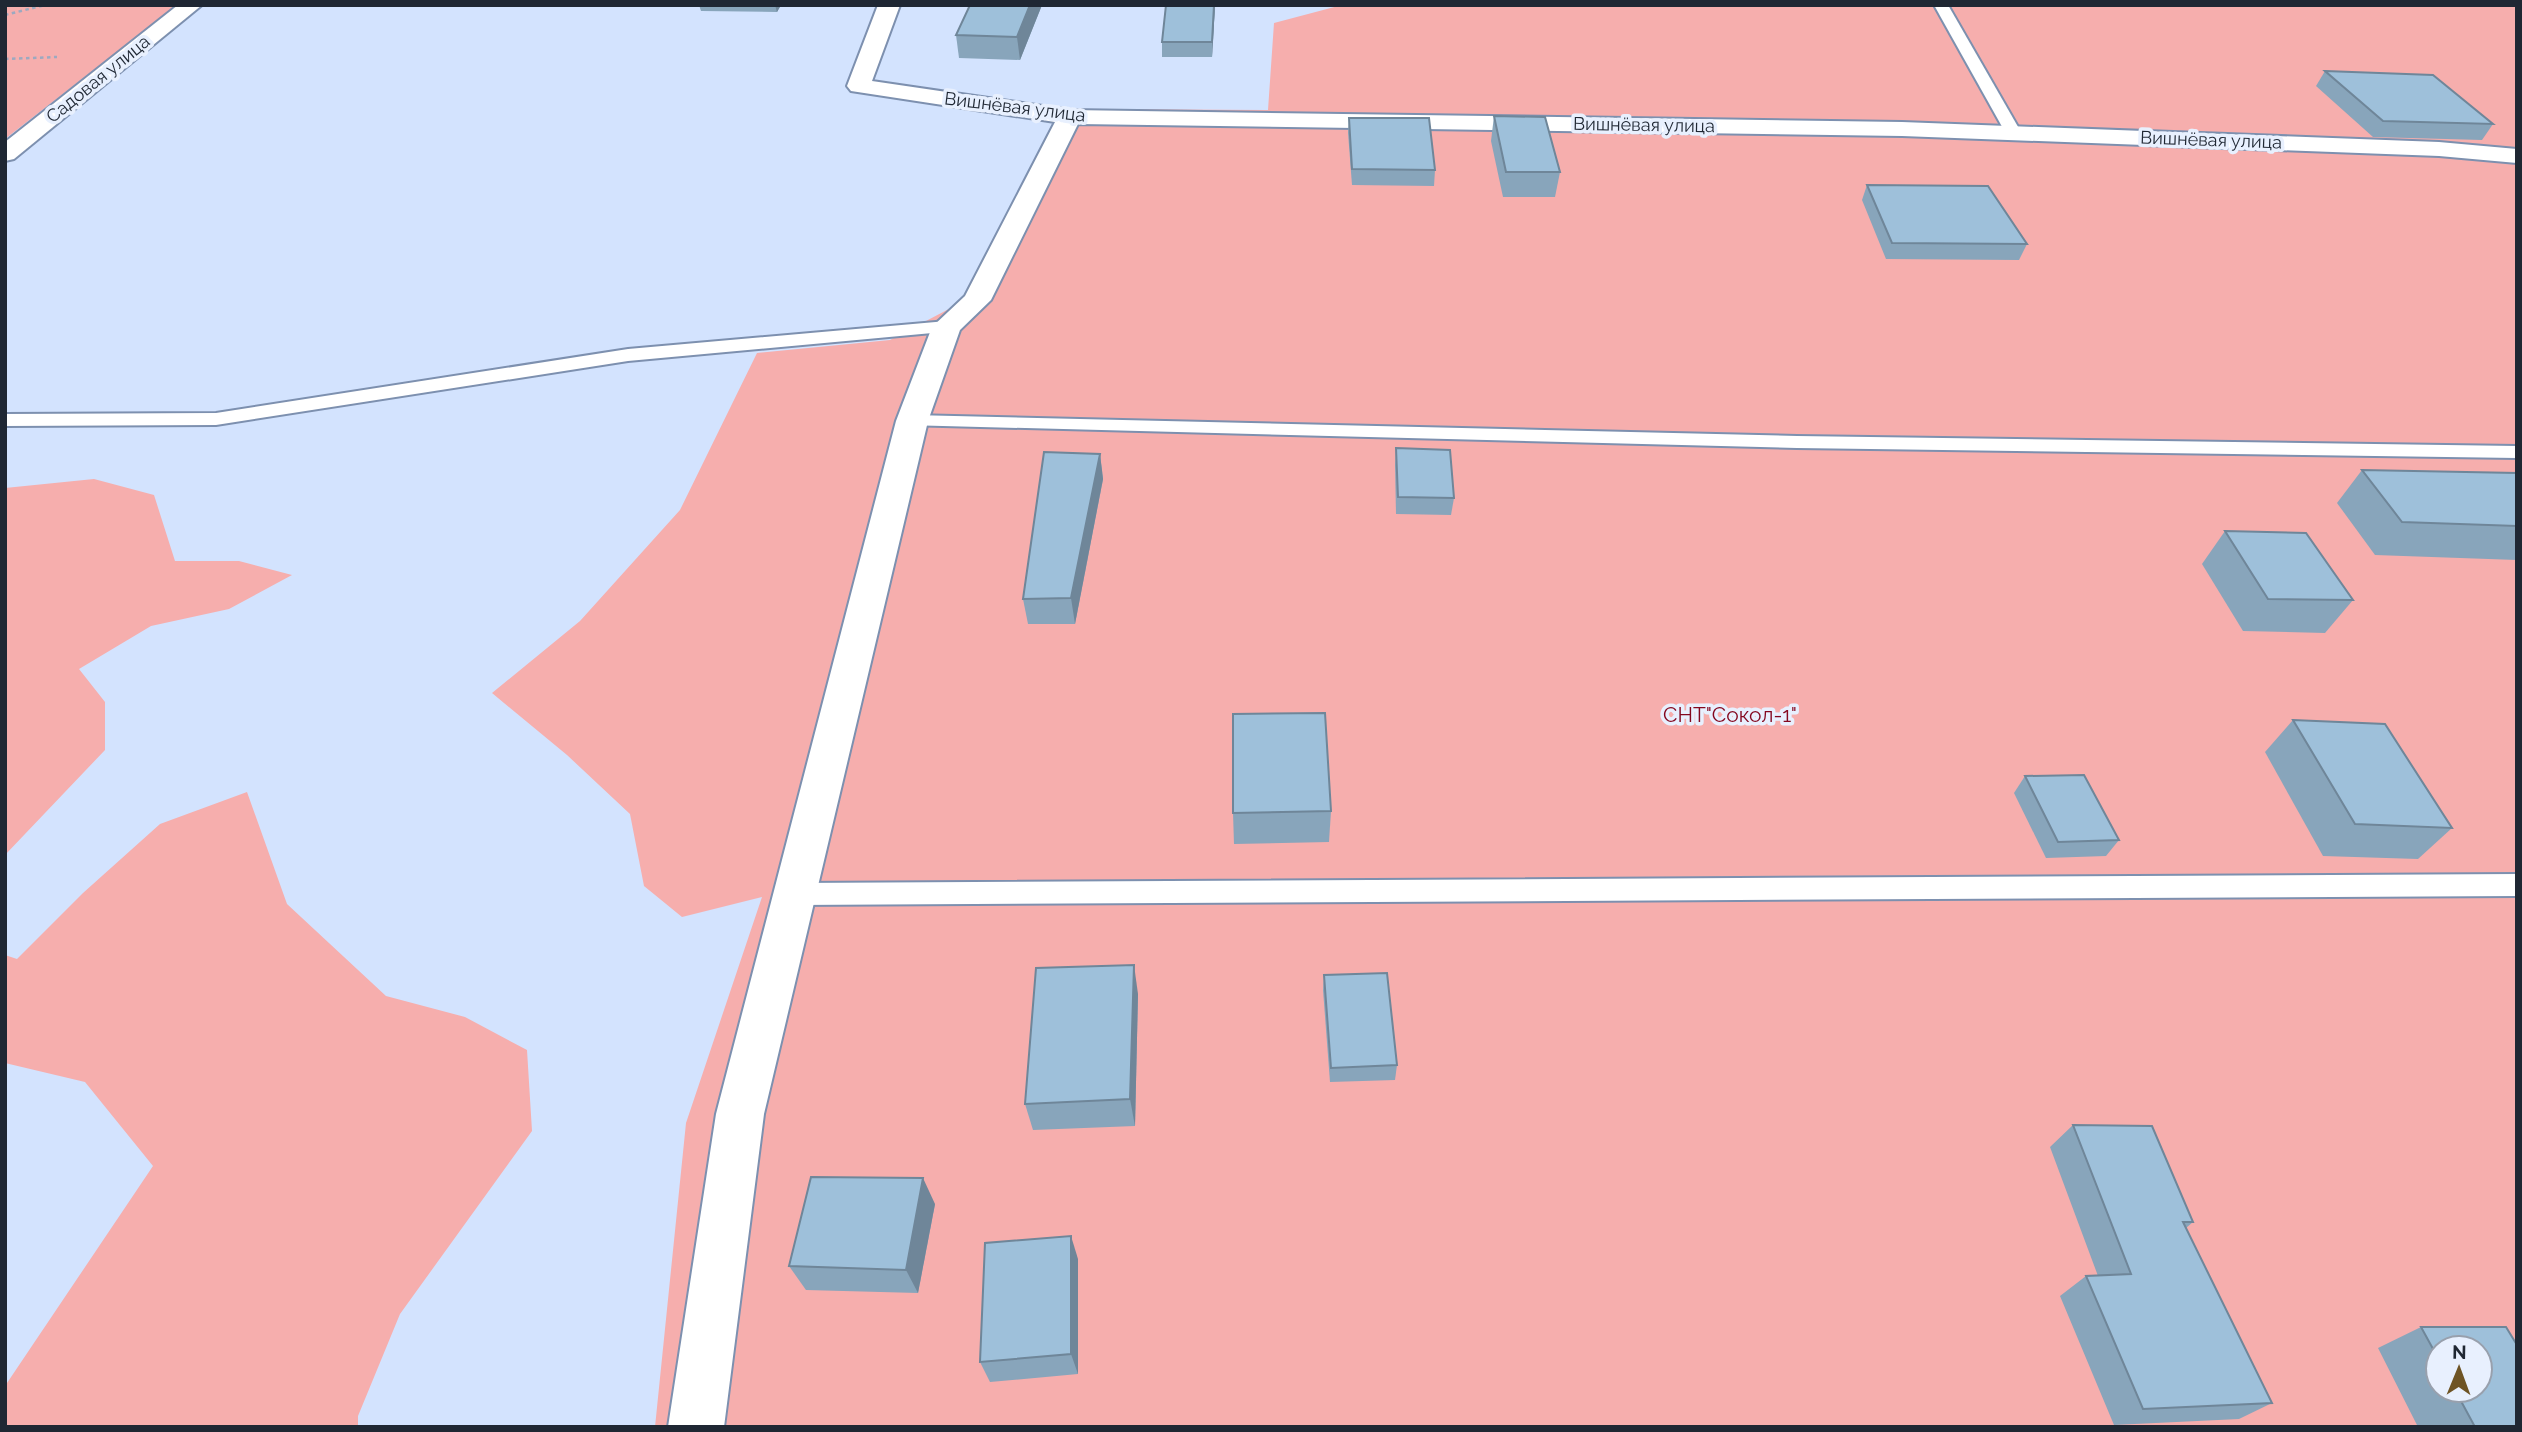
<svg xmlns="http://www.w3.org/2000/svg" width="2522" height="1432" font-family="Raleway,sans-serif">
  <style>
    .green { fill: #f6aead; fill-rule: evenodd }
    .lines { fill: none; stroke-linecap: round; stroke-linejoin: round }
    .service-casing { stroke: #7d90af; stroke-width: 4 }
    .minor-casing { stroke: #7d90af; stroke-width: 4 }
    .path { stroke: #9ca9c0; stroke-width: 2.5; stroke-dasharray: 3.5 3.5; stroke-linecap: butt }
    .service { fill: #fff; fill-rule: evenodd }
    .minor { fill: #fff; fill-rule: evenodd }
    .wall { fill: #88a5bb; fill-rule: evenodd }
    .shaded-wall { fill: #6f8699 }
    .building { fill: #9ec0da; stroke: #6f8699; stroke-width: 2 }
    .labels { text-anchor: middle; stroke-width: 7; stroke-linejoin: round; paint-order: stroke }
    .far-street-label { font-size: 18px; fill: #1f2733; stroke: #e8f0fe }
    .park-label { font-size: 21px; fill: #84071f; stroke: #e8f0fe }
  </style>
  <rect width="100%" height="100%" fill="#d3e3fe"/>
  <g class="green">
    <path d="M5,5H177L5,139Z"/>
    <path d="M1342,5H2517V1427H655L686,1123L762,897L682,917L644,886L630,814L567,755L492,693L580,621L680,510L757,353L890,340L981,292L1073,109L1268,110L1274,23ZM2438,1348H2480V1390H2438Z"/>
    <path d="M94,479L154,495L175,561H239L292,575L229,609L151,626L79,669L105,702V750L5,855V488Z"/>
    <path d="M247,792L287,904L386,996L465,1017L527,1050L532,1131L400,1314L358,1416V1427H5V1386L153,1166L85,1082L5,1063V955L17,959L83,893L160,824Z"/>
  </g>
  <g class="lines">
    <defs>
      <g id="service">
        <path d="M1934,5H1948L2021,132L2018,135L2013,137L2005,132Z"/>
        <path d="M947,321L956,327L954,331L628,361L216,425L5,426V414L216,413L628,349Z"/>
        <path d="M912,415L1797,436L2517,446V458L1797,448L905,425L902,421L905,417Z"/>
        <path d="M2517,874V896L795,905L785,902L781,894L785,886L795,883Z"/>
      </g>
      <g id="minor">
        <path d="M178,5H202L14,159L5,161V142Z"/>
        <path d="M878,5H900L872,81L1070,110L1902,122L2439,142L2517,149V163L2439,156L1902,136L1078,124L991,300L960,330L928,421L764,1114L724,1427H668L716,1114L896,421L932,327L965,296L1055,122L851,91L847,86Z"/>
      </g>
    </defs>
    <use href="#service" class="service-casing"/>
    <use href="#minor" class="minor-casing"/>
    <g class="path">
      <path d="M5,15L45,5"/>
      <path d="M5,59L57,57"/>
    </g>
    <use href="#service" class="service"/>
    <use href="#minor" class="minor"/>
  </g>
  <g class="wall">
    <path d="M699,5H781L777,12L701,11Z"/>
    <path d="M1042,5L1020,60L959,58L956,35Z"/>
    <path d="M1166,5H1215L1212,57H1162V42Z"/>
    <path d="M2325,71L2493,124L2482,140L2373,137L2316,86Z"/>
    <path d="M1494,116L1560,172L1555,197H1503L1491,141Z"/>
    <path d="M1349,118L1435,170L1434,186L1352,185L1348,133Z"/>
    <path d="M1867,185L2027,244L2019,260L1886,259L1862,200Z"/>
    <path d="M1396,448L1454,498L1451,515L1396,514L1395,465Z"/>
    <path d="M1100,454L1103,479L1075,624H1028L1023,599Z"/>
    <path d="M2362,470L2517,473V560L2375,555L2337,503Z"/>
    <path d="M2225,531L2353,600L2325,633L2243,631L2202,564Z"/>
    <path d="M2293,720L2452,828L2418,859L2323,856L2265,752Z"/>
    <path d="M2025,776L2119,840L2106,856L2046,858L2014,793Z"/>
    <path d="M1331,811L1329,842L1234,844L1233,813Z"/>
    <path d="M1324,975L1397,1065L1395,1080L1330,1082L1323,990Z"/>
    <path d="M1138,994L1135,1126L1033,1130L1025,1104Z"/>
    <path d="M2073,1125L2193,1222L2186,1228L2272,1403L2239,1419L2114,1425L2060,1296L2086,1276H2098L2050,1147Z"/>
    <path d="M935,1204L918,1293L806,1290L789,1266Z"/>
    <path d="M1078,1259V1374L990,1382L980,1362Z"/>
    <path d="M2421,1327L2517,1427H2418L2378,1348ZM2438,1348L2480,1390H2438Z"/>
  </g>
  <g class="shaded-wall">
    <path d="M775,5H781L777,12Z"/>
    <path d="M1030,5H1042L1020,60L1017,37Z"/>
    <path d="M1214,5H1215L1212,57V42Z"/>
    <path d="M1100,454L1103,479L1075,624L1071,598Z"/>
    <path d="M1134,965L1138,994L1135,1126L1130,1099Z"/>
    <path d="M923,1178L935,1204L918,1293L906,1270Z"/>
    <path d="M1071,1236L1078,1259V1374L1071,1354Z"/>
  </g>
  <g class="building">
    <path d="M970,5H1030L1017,37L956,35Z"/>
    <path d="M1166,5H1214L1212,42H1162Z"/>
    <path d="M2325,71L2433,75L2493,124L2383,121Z"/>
    <path d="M1494,116L1545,117L1560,172H1506Z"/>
    <path d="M1349,118H1429L1435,170L1352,169Z"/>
    <path d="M1867,185L1988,186L2027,244L1892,243Z"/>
    <path d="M1396,448L1450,450L1454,498L1398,497Z"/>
    <path d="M1044,452L1100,454L1071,598L1023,599Z"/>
    <path d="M2362,470L2517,473V526L2402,522Z"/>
    <path d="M2225,531L2306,533L2353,600L2268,599Z"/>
    <path d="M1325,713L1331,811L1233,813V714Z"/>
    <path d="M2293,720L2385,724L2452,828L2355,824Z"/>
    <path d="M2084,775L2119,840L2058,842L2025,776Z"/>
    <path d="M1134,965L1130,1099L1025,1104L1036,968Z"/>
    <path d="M1387,973L1397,1065L1331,1068L1324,975Z"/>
    <path d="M2073,1125L2152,1126L2193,1222H2183L2272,1403L2143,1409L2086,1276L2131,1274Z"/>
    <path d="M811,1177L923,1178L906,1270L789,1266Z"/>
    <path d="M1071,1236V1354L980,1362L985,1243Z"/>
    <path d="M2421,1327H2506L2517,1345V1427H2475L2455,1390H2480V1348H2438V1358Z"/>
  </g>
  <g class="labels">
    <g class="far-street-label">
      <text transform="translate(98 79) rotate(-39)" y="6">Садовая улица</text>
      <text transform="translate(1015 107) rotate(7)" y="6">Вишнёвая улица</text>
      <text transform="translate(1644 125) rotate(1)" y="6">Вишнёвая улица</text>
      <text transform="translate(2211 140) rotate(2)" y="6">Вишнёвая улица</text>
    </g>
    <g class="park-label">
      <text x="1730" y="722">СНТ"Сокол-1"</text>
    </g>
  </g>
  <rect width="2522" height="1432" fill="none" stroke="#1f2733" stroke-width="14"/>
  <g transform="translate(2459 1369) rotate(1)"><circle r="33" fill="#e8f0fe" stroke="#98a0ad" stroke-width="2"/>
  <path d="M0-5L12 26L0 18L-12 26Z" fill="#6e5425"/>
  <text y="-10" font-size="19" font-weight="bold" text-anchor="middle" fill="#1f2733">N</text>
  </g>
</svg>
